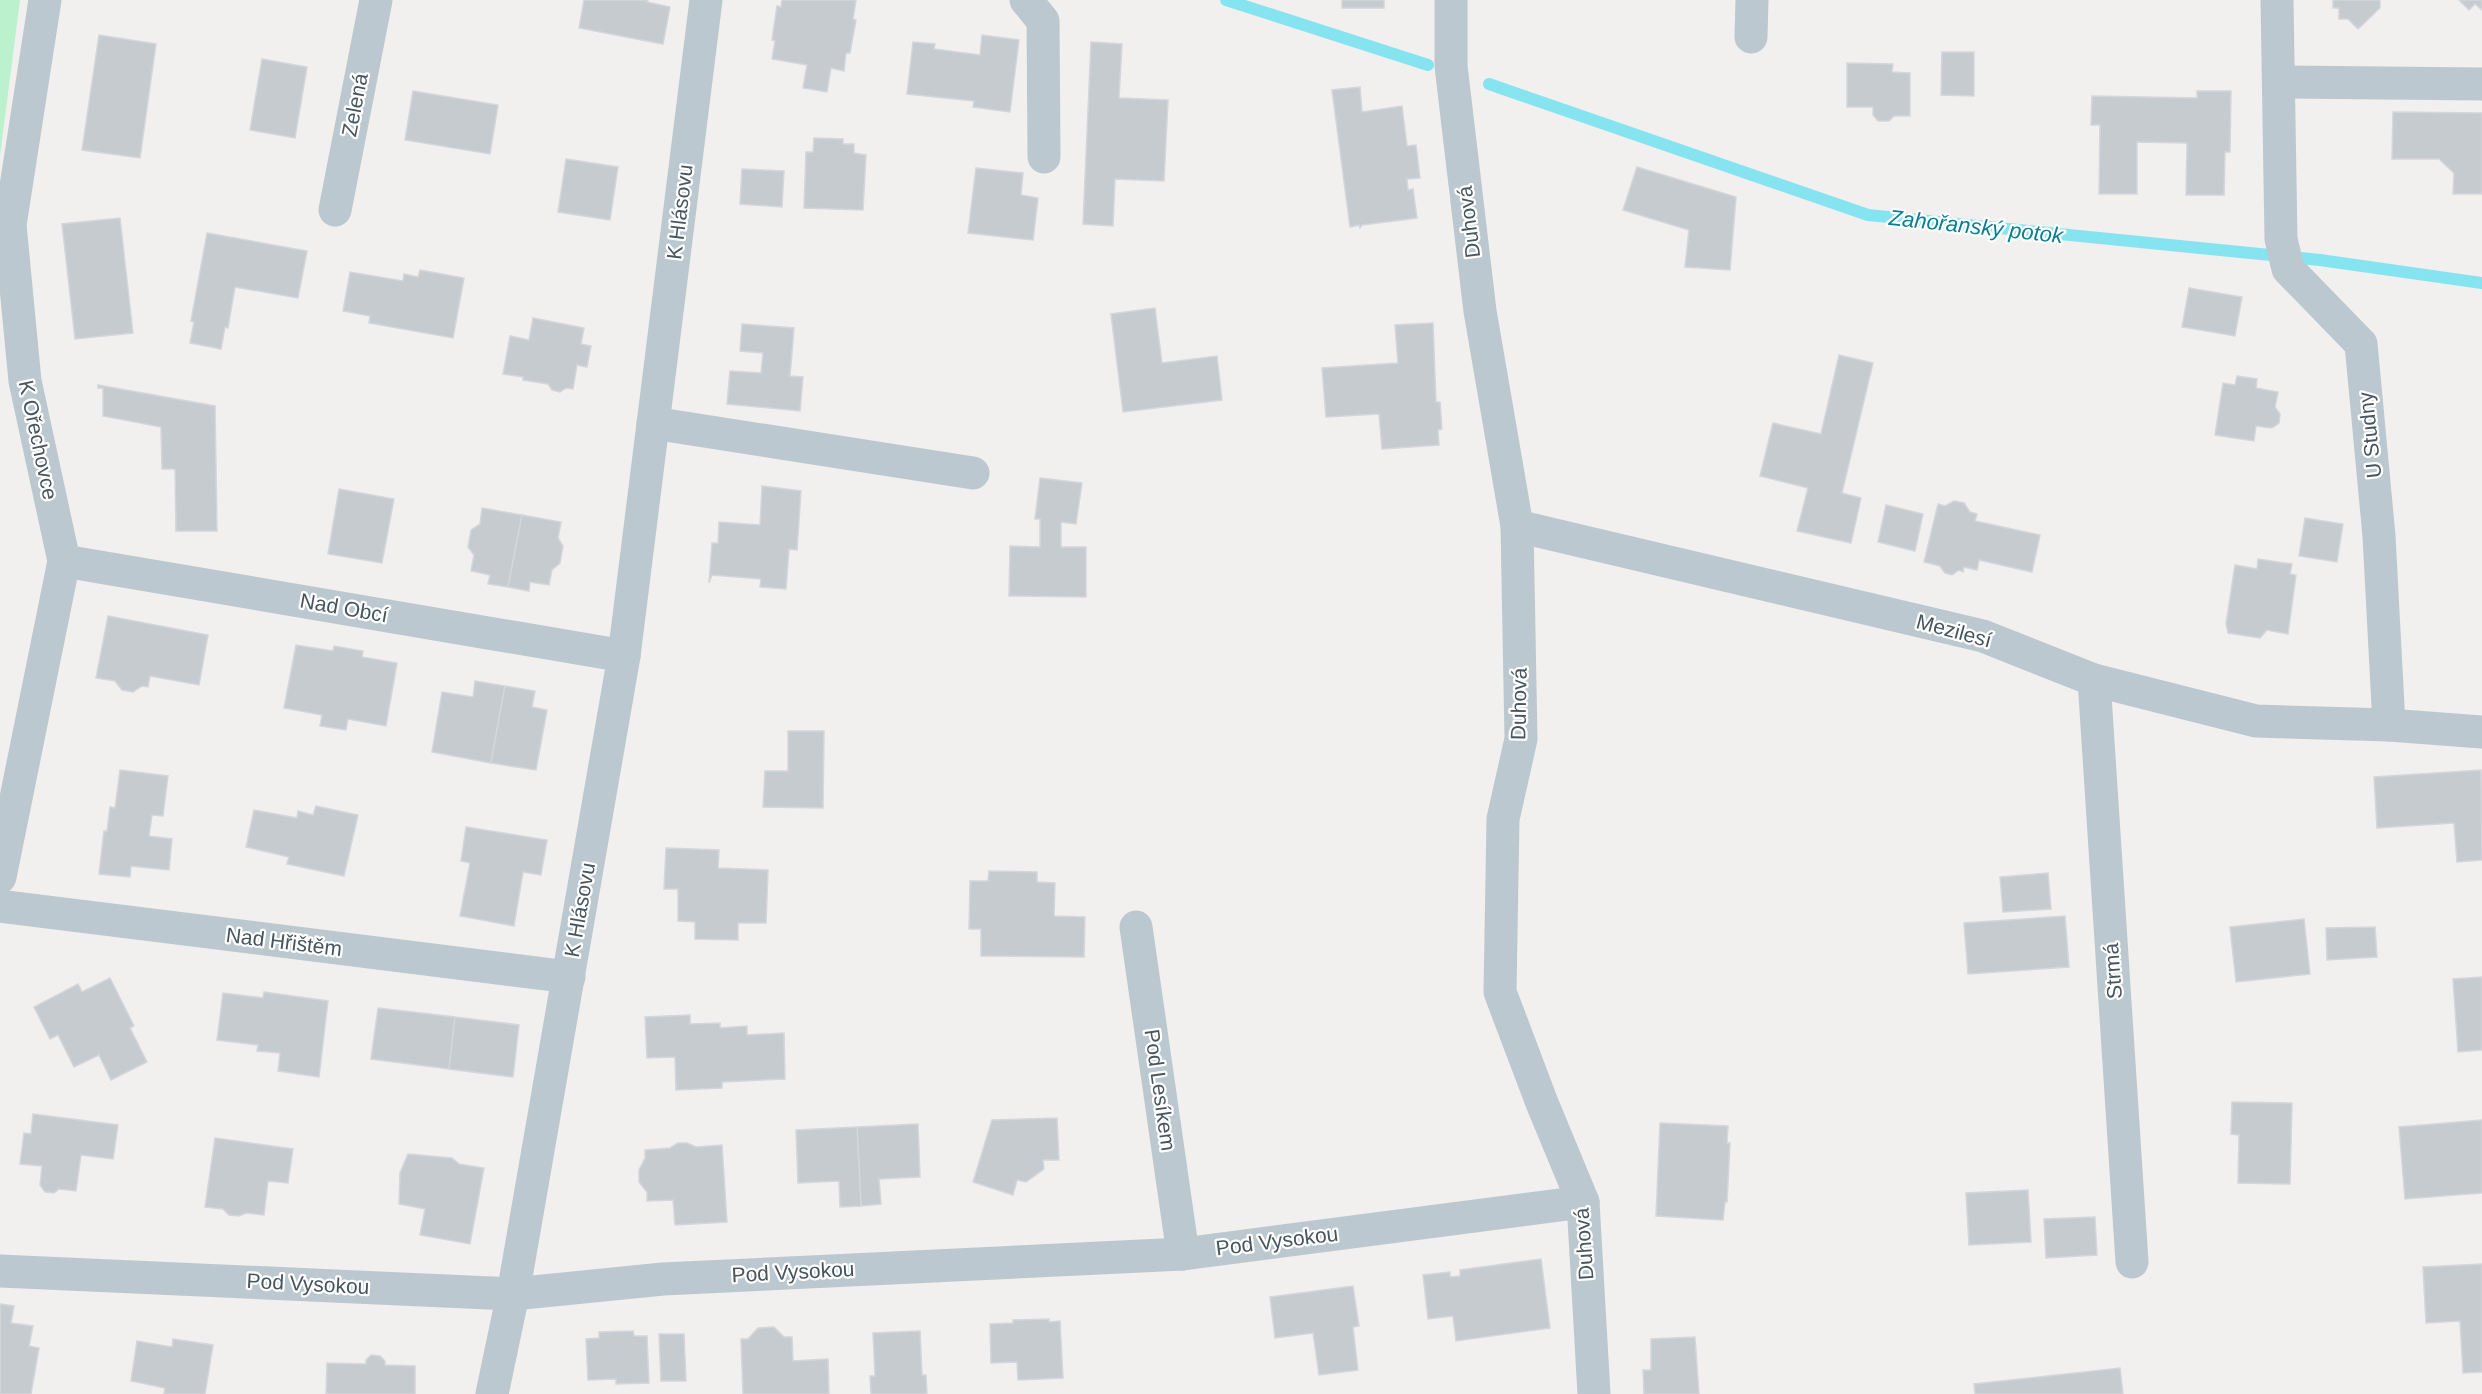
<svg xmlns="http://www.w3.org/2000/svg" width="2482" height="1394" font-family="Arial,sans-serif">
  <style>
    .green { fill: #bbf1cc }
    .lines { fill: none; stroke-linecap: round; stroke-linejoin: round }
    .stream { stroke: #86e4f1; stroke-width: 12 }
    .building { fill: #c6cbcf; stroke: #d3d6db; stroke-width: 1.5 }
    .street { stroke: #bcc8cf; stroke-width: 33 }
    .labels { text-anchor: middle; stroke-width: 4.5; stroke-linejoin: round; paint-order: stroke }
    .street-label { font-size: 21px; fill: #46555e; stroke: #fff }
    .water-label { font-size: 22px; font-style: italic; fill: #078092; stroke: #fff }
  </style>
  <rect width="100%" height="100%" fill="#f2efef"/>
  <path class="green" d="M0,0H20L0,156Z"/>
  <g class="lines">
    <g class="stream">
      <path d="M1226,0L1428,65"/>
      <path d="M1489,84L1868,215L2320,260L2482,283"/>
    </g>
  </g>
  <g class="building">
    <path d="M584,0H648L647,2L670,7L663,44L579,28Z"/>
    <path d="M782,0H856L853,19L856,20L850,53H846L844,71L831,68L827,92L803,88L807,65L772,59L775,41L772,40L777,6L781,7Z"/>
    <rect x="1342" y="0" width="42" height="8"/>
    <path d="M2333,0H2380V8L2358,29L2348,19H2339V8H2333Z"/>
    <path d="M2459,0H2482V10L2475,4L2469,10Z"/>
    <path d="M99,35L156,44L140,158L82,150Z"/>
    <path d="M982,35L1019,40L1010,112L973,107L974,101L907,94L913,42L935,44L934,49L980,55Z"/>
    <path d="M1091,42L1122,44L1119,98L1168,100L1164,181L1115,179L1113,226L1083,224Z"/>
    <path d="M1942,52H1974V96L1941,95Z"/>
    <path d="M262,59L307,67L295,138L250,130Z"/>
    <path d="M1847,63L1893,64L1892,72L1910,73V116H1894L1889,121H1878L1873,115V107H1847Z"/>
    <path d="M1360,87L1362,112L1402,106L1407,146L1416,145L1420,178L1407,179L1408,190L1413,189L1417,218L1362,225L1360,228L1359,225L1350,227L1332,90Z"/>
    <path d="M413,91L498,105L490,154L405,140Z"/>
    <path d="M2197,91H2231L2230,152H2225L2224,195H2186L2187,143L2137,142V194H2099L2100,125H2091L2092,96L2197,98Z"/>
    <path d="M2393,112L2482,113V194H2453L2454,173L2439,159H2392Z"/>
    <path d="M814,138L843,139V144H854V153L866,155L863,210L804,208L806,152H813Z"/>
    <path d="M566,159L618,167L610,220L558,212Z"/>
    <path d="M1637,167L1736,197L1730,270L1685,267L1689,230L1623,210Z"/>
    <path d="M976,168L1023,173L1021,195L1038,198L1033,240L968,233Z"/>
    <path d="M742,169L784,171L782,207L740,204Z"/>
    <path d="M120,218L133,333L75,339L62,224Z"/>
    <path d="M207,233L307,251L298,298L235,287L228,328L225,327L221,349L190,343L194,322L191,321Z"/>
    <path d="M420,270L464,278L453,338L369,323L370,316L343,311L350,272L403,281L404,274L418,277Z"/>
    <path d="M2189,288L2242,297L2235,336L2182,327Z"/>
    <path d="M1155,308L1162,363L1217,356L1222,400L1123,412L1111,314Z"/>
    <path d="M533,318L584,328L581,344L591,346L587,367L577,365L573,389L566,388L560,392L552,390L548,384L523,380V377L503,374L510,336L529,340Z"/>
    <path d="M1433,323L1436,402H1440L1442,429L1438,430L1439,445L1382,449L1379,414L1326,417L1322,368L1398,363L1395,325Z"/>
    <path d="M742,324L794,328L790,376L803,377L800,411L727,404L730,371L761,373L763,353L740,351Z"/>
    <path d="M1839,355L1873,363L1842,493L1861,498L1851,543L1797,531L1808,488L1760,476L1773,423L1821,434Z"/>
    <path d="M2237,376L2257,379L2256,388L2278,392L2275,407L2280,414L2279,423L2272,428L2256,426L2254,441L2215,435L2223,383L2235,385Z"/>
    <path d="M98,385L215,406L217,531H176L175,469H162L161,427L103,416V388H98Z"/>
    <path d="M1040,478L1082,483L1076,524L1061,522V547H1086V597L1009,596L1010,546L1040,547V519H1035Z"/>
    <path d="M762,486L801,491L797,550L789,549L786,589L760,587L761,579L712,575L709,583L712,543H718L719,522L760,525Z"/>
    <path d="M339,489L394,499L382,563L328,554Z"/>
    <path d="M1954,501L1964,503L1970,512L1977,514L1975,521L2040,535L2032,572L1979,560L1977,570L1964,567L1963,572L1959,570L1952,575L1945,573L1940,566L1924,562L1938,504L1945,506Z"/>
    <path d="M1886,505L1923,514L1915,551L1878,542Z"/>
    <path d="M482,508L522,515L508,587L488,584L490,575L471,571L474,555L468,547L471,530L480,524Z"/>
    <path d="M522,515L561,522L558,538L563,546L560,563L552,570L549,585L530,582L529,591L508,587Z"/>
    <path d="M2305,518L2343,524L2337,562L2299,556Z"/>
    <path d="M2258,559L2292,564L2290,574L2296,575L2288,634L2267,630L2260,638L2228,633L2226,624L2235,565L2257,569Z"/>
    <path d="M108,616L208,635L199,685L150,676L148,687L142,686L133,692L122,690L115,681L96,678Z"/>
    <path d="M296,645L333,651L334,646L363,651L362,657L397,663L386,726L348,719L346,730L320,726L322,715L284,708Z"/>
    <path d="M475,681L505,686L491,763L432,752L442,692L473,697Z"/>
    <path d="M505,686L535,691L532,707L547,710L536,770L491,763Z"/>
    <path d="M788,731H824L823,808L763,807L765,771H788Z"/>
    <path d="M120,770L168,776L163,816L152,815L149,836L172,839L169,870L131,866L130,877L99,874L104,831H107L110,807L115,808Z"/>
    <path d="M2481,770L2482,860L2457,862L2454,823L2377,828L2374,777Z"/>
    <path d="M316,806L358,815L344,876L287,864L289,857L246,847L254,810L297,818L298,811L313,815Z"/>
    <path d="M466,827L547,840L541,875L523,872L514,926L460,916L470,863L461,861Z"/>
    <path d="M666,848L719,850L718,868L768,870L766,923H738V940L695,939V922L678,921V889H664Z"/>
    <path d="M989,871L1037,872V882L1055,883L1054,916L1085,917L1084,957L981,956V929H969L970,881H988Z"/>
    <path d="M2048,873L2051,909L2003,912L2000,877Z"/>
    <path d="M2065,916L2069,967L1968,974L1964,923Z"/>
    <path d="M2304,919L2310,974L2236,982L2230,927Z"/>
    <path d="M2375,927L2377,957L2327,960L2326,928Z"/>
    <path d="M2482,977V1050L2458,1052L2453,979Z"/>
    <path d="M110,978L134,1026L130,1028L147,1062L111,1080L99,1055L74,1067L58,1035L50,1039L34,1007L78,984L82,992Z"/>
    <path d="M264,992L328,1001L319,1077L278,1071L280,1053L257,1051L258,1045L217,1040L223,993L263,998Z"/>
    <path d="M378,1008L455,1017L449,1069L371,1059Z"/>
    <path d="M690,1015V1024L720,1023V1028L747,1026V1035L784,1033L785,1079L722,1082V1088L676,1090L675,1057L647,1058L645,1017Z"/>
    <path d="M455,1017L519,1025L513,1077L449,1069Z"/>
    <path d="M2232,1102L2292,1103L2290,1184L2238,1183L2239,1135L2231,1134Z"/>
    <path d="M33,1114L118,1125L113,1159L81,1155L76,1191L59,1189L54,1193L45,1192L40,1185L42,1166L20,1164L24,1133L31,1134Z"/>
    <path d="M1057,1118L1059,1160H1043L1044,1169L1026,1182L1017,1180L1013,1195L973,1182L992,1120Z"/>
    <path d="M2482,1120V1193L2405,1199L2399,1127Z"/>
    <path d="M1660,1123L1728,1126L1727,1143H1730L1727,1202H1725L1723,1220L1656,1216Z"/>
    <path d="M918,1124L920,1177L879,1179L881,1204L861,1206L857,1127Z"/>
    <path d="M857,1127L861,1206L840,1207L839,1181L798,1183L796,1130Z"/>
    <path d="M215,1138L293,1149L288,1183L268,1181L264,1215L246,1213L239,1216L229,1215L223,1209L205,1207Z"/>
    <path d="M678,1143H687L696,1147L722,1145L727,1222L675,1225L673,1200L647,1201V1192L639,1182V1170L645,1158V1150L670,1148Z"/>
    <path d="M408,1154L452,1158L459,1164L484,1168L470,1244L420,1235L425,1209L399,1204L400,1173Z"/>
    <path d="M2028,1190L2031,1242L1969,1245L1966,1193Z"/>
    <path d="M2095,1217L2097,1255L2046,1258L2044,1219Z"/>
    <path d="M1541,1259L1550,1328L1456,1341L1453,1316L1428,1319L1423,1275L1450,1272V1277L1460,1276V1270Z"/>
    <path d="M2482,1264V1372L2463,1373L2460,1321L2426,1323L2423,1267Z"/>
    <path d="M1353,1286L1359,1326L1353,1327L1358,1370L1319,1375L1313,1333L1275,1338L1270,1297Z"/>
    <path d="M0,1304L14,1306L11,1323L33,1326L29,1346L39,1348L31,1394H0Z"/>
    <path d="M1049,1319V1322L1060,1321L1063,1378L1018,1380L1017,1362L991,1363L990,1324L1013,1323V1320Z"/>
    <path d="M774,1327L784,1337H792L793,1361L828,1359L829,1394H743L741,1339H748L758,1328Z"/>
    <path d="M633,1331L634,1336H647L649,1383L616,1384V1379L588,1380L586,1339L599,1338V1332Z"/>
    <path d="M920,1331L922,1375H926L927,1394H871L870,1376H875L873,1333Z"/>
    <path d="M659,1334H684L686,1381H661Z"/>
    <path d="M1695,1337L1699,1394H1644L1643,1370H1651V1339Z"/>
    <path d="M173,1339L213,1345L205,1394H164L165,1388L131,1381L137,1341L172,1347Z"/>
    <path d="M371,1355L380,1356L385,1361V1365L415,1366V1394H326L327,1363L366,1364V1360Z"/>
    <path d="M2120,1368L2123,1394H1975L1974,1384Z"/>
  </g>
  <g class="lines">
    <g class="street">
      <path d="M1026,0L1043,21L1044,157"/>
      <path d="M1451,0V66L1480,311L1517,526L1521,739L1503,819L1500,992L1542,1103L1583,1202L1594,1394"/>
      <path d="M2277,0L2281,239L2288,269L2361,344L2379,536L2389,725L2482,732"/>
      <path d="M1751,37L1752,0"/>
      <path d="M2279,82L2482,84"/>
      <path d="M335,210L376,0"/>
      <path d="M653,423L973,473"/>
      <path d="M1517,526L1983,636L2094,680L2256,721L2389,725"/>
      <path d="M64,561L624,656"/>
      <path d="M2094,680L2132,1262"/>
      <path d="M0,877L64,561L25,381L10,225L45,0"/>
      <path d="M0,906L569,977"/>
      <path d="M1136,927L1183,1254"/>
      <path d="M0,1271L513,1294L663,1279L1183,1254L1583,1202"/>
      <path d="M492,1394L513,1294L624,656L706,0"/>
    </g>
  </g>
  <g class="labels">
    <g class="street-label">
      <text transform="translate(355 105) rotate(-79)" y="7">Zelená</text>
      <text transform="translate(680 212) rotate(-83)" y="7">K Hlásovu</text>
      <text transform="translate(1469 222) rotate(-97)" y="7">Duhová</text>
      <text transform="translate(2370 435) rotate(-96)" y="7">U Studny</text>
      <text transform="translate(38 440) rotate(78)" y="7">K Ořechovce</text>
      <text transform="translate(344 608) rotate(10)" y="7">Nad Obcí</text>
      <text transform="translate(1954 631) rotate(15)" y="7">Mezilesí</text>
      <text transform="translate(1519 704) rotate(-89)" y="7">Duhová</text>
      <text transform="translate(580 910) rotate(-80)" y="7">K Hlásovu</text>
      <text transform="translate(284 942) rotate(7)" y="7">Nad Hřištěm</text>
      <text transform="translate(2113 971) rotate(-94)" y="7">Strmá</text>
      <text transform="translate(1160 1090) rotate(82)" y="7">Pod Lesíkem</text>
      <text transform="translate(1277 1241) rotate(-7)" y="7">Pod Vysokou</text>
      <text transform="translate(1584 1244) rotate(-94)" y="7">Duhová</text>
      <text transform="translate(793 1272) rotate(-3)" y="7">Pod Vysokou</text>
      <text transform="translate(308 1284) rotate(3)" y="7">Pod Vysokou</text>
    </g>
    <g class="water-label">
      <text transform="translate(1976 226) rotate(6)" y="8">Zahořanský potok</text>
    </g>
  </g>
</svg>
